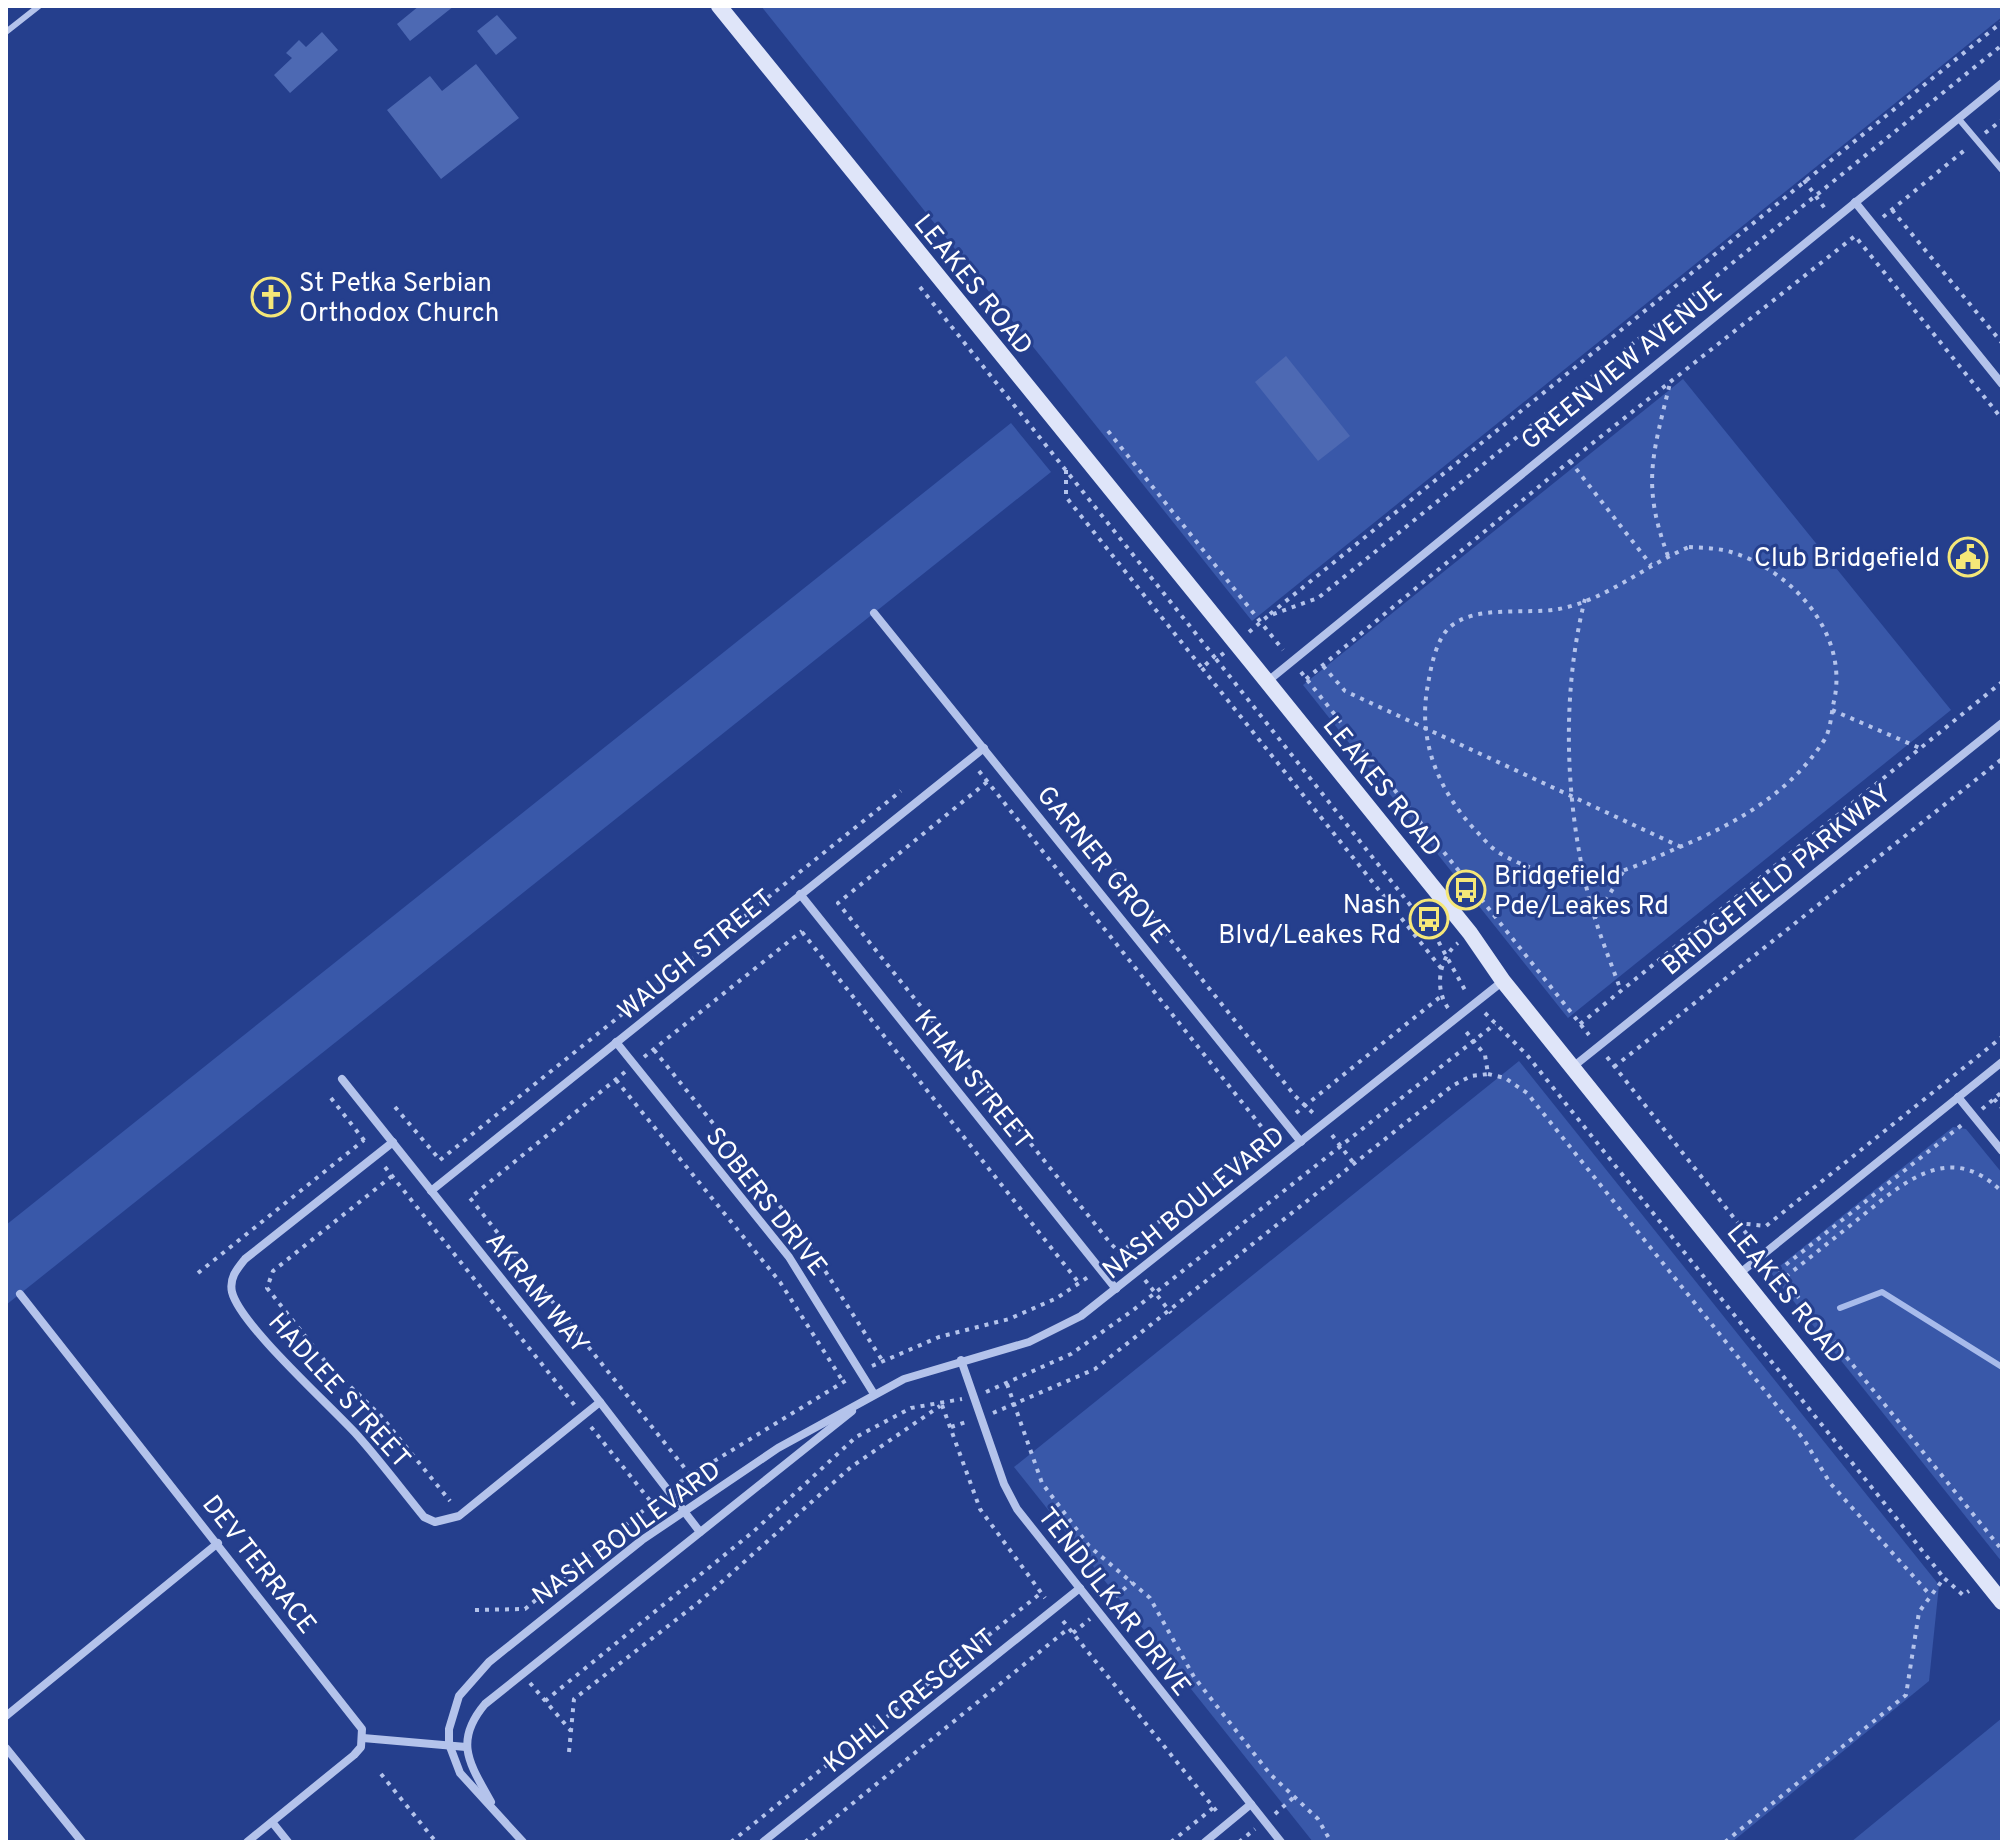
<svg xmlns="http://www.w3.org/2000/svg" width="2008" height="1848" font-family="Overpass,sans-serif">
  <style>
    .green { fill: #3958a9 }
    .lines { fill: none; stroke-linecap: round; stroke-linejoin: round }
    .stream { stroke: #a8bbeb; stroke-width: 6 }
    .building { fill: #4d69b3 }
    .path { stroke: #b4c3eb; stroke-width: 4; stroke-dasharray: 4 6; stroke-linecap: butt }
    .lane { stroke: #b4c3eb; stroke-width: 6 }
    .street { stroke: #b4c3eb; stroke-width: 8 }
    .secondary { stroke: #dfe5f9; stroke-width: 16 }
    .labels { text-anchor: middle; stroke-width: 6; stroke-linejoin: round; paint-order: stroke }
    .poi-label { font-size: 26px; fill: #fff; stroke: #253f8d; text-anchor: start }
    .street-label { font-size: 26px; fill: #fff; stroke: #253f8d }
  </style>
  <rect width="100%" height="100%" fill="#253f8d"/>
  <g class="green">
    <path d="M761,6H2002V17L1252,621Z"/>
    <path d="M1683,379L1951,710L1568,1018L1303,685Z"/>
    <path d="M1011,423L1051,472L6,1305V1225Z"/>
    <path d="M1519,1061L1939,1585L1929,1681L1732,1842H1313L1014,1467Z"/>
    <path d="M1953,1127L1966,1129L2002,1173V1562L1771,1273Z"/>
    <path d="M2002,1718V1842H1851Z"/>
  </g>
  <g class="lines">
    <path class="stream" d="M1840,1308L1882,1292L2002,1367"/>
  </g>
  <g class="building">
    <path d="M419,6H454L410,41L397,24Z"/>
    <path d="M497,15L517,38L496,55L477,31Z"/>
    <path d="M322,32L338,50L290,93L274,75L292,58L286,53L299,40L306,47Z"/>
    <path d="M476,64L519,118L441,179L387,110L430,76L442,91Z"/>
    <path d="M1286,356L1350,436L1318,461L1255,382Z"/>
  </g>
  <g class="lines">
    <g class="path">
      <path d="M1985,133L2002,120"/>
      <path d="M1804,180L1826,210"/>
      <path d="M1892,210L2002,343"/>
      <path d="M1883,217L1966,149"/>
      <path d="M920,287L1216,659"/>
      <path d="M1108,431L1283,650"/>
      <path d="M1570,461L1651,565"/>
      <path d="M1066,470V497L1202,668L1214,657"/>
      <path d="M1689,547C1703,548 1718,548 1731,552C1793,571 1849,634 1834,701C1831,714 1831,731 1823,742C1788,795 1733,825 1675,849C1639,865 1605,882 1566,876C1541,872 1519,865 1498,852C1490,847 1483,838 1476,831C1438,790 1417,740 1428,684C1431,667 1436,640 1449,628C1474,604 1526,615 1559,609C1606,600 1646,565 1689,547Z"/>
      <path d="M1668,556C1641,484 1653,454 1670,383"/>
      <path d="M1585,599C1561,694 1565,803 1589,898C1597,929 1610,960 1621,991"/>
      <path d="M1270,614L2002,22"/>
      <path d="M1249,632L1268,616L1318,598L2002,45"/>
      <path d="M1224,653L1216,659L1437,939L1466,992"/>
      <path d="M1323,666L1345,691L1681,847"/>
      <path d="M1202,668L1441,968"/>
      <path d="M1301,672L1589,1035"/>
      <path d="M1306,679L1570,461L1855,236L2002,419"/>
      <path d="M1832,710L1922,749"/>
      <path d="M979,771L1268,1135"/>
      <path d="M987,782L838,903L1111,1244L1129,1261"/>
      <path d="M1102,854L1295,1096L1313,1113"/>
      <path d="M1595,918L1623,872"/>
      <path d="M802,932L1079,1283"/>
      <path d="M1448,1008C1434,988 1439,958 1458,943"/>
      <path d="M1485,1013L1527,1055L1944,1578"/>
      <path d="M1580,1024L2002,682"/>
      <path d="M654,1050L799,1230L882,1360"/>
      <path d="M644,1057L802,931"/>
      <path d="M1607,1057L1738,1223L1766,1226L2002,1037"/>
      <path d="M1614,1067L2002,759"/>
      <path d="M625,1072L470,1198L691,1476"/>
      <path d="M1488,1074L1505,1078L1527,1093L1805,1441L1830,1483L1931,1596"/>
      <path d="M616,1080L780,1282L844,1383"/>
      <path d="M331,1098L367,1144"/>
      <path d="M1994,1099L2002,1108"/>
      <path d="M395,1107L440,1160"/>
      <path d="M1982,1109L2002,1092"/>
      <path d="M1296,1113L1440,997"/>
      <path d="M1332,1135L1355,1165"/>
      <path d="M440,1160L901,791"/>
      <path d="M385,1167L576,1407"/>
      <path d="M392,1176L273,1271L267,1288L328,1365L381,1416L450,1501"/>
      <path d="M1738,1223L1754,1243"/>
      <path d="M1111,1260L1273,1131"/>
      <path d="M1773,1266L1783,1279C1808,1259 1832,1240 1857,1220C1901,1185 1949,1138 2002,1192"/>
      <path d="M1778,1271L1963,1124"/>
      <path d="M198,1273L364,1140"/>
      <path d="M1145,1280L1171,1313"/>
      <path d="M1790,1287L2002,1550"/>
      <path d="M1778,1296L1790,1287L1783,1279"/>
      <path d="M872,1366L939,1337L1009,1319L1057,1298L1088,1277"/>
      <path d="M1007,1384L1042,1483L1089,1546L1150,1598L1194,1677L1270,1774L1318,1819L1331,1842"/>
      <path d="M986,1392L1071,1354L1132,1311L1495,1024"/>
      <path d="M942,1405L980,1509L1045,1598"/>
      <path d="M993,1413L1095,1369L1452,1086L1471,1076L1488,1074L1485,1055L1463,1028"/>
      <path d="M591,1427L652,1503"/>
      <path d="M951,1427L969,1421"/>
      <path d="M680,1482L850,1378"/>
      <path d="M1108,1603L1132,1582"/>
      <path d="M475,1610L525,1609L657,1499"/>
      <path d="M1063,1621L1218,1813"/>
      <path d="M1073,1633L1090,1619"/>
      <path d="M530,1683L571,1731"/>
      <path d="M545,1701L754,1531L856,1437L911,1408L962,1399"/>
      <path d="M569,1752L574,1699L699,1602L851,1467L940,1406"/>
      <path d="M381,1774L436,1842"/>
      <path d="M1275,1814L1294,1797"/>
      <path d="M731,1842L1041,1593"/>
      <path d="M805,1842L1069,1628"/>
      <path d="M1171,1842L1213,1808"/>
      <path d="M1239,1842L1255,1829"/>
      <path d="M1725,1842L1906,1695L1919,1612L1944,1578L1963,1595L1969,1591"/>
    </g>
    <g class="lane">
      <path d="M6,32L39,6"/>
      <path d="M1958,118L2002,170"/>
    </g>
    <g class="street">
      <path d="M1855,202L2002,384"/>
      <path d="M874,613L1301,1142"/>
      <path d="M1268,681L2002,83"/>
      <path d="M800,894L1116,1289"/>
      <path d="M616,1042L789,1257L874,1394"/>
      <path d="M1574,1066L2002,723"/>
      <path d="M342,1079L600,1402L700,1532"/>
      <path d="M1958,1097L2002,1151"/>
      <path d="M393,1142L245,1259C237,1269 229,1278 232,1292C240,1325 331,1406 358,1436C381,1462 402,1490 424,1517L435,1522L459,1516L600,1402"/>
      <path d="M431,1191L984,748"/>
      <path d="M1740,1273L2002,1062"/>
      <path d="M20,1294L362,1729L361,1747L354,1755L247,1842"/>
      <path d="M961,1360L1004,1484L1017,1509L1281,1842"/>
      <path d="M6,1716L218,1543"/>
      <path d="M363,1738L466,1747"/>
      <path d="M6,1748L82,1842"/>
      <path d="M491,1802C470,1764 453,1742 485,1704L852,1411"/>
      <path d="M272,1822L288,1842"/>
      <path d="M523,1842L460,1773L449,1744V1729L459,1696L489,1662L642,1540L778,1448L904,1379L1029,1342L1081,1316L1503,981"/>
      <path d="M763,1842L1080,1588"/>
      <path d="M1205,1842L1251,1804"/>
    </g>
    <path class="secondary" d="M719,6C969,316 1221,623 1470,933L1503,981L2002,1602"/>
  </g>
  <defs>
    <symbol id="church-ring" viewBox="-11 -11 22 22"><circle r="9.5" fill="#253f8d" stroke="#f5e778" stroke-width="1.5"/><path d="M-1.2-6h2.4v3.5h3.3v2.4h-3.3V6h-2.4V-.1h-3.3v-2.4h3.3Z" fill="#f5e778"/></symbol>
    <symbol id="civic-ring" viewBox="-11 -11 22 22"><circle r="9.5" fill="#253f8d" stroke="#f5e778" stroke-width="1.5"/><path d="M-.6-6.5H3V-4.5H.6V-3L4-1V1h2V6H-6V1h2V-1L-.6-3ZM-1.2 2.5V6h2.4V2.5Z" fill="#f5e778"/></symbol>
    <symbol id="bus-ring" viewBox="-11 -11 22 22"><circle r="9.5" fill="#253f8d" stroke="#f5e778" stroke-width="1.5"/><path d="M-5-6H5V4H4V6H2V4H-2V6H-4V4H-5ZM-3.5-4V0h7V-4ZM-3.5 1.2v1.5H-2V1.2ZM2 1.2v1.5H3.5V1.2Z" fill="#f5e778"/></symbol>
  </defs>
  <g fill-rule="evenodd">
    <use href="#church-ring" x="249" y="275" width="44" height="44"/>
    <use href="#civic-ring" x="1946" y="535" width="44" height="44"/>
    <use href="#bus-ring" x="1444" y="868" width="44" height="44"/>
    <use href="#bus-ring" x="1407" y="897" width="44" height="44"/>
  </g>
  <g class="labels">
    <g class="poi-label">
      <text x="299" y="291">St Petka Serbian<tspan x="299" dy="30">Orthodox Church</tspan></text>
      <text x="1940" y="566" text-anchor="end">Club Bridgefield</text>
      <text x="1494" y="884">Bridgefield<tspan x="1494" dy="30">Pde/Leakes Rd</tspan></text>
      <text x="1401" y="913" text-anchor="end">Nash<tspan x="1401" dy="30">Blvd/Leakes Rd</tspan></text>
    </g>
    <g class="street-label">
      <text transform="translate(974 284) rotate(51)" y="9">LEAKES ROAD</text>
      <text transform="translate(1621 365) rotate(-39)" y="9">GREENVIEW AVENUE</text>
      <text transform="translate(1383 786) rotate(51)" y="9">LEAKES ROAD</text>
      <text transform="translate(1104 864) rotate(51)" y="9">GARNER GROVE</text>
      <text transform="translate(1776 879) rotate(-39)" y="9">BRIDGEFIELD PARKWAY</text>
      <text transform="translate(695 954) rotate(-39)" y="9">WAUGH STREET</text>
      <text transform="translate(974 1079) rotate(51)" y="9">KHAN STREET</text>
      <text transform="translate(767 1201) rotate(52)" y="9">SOBERS DRIVE</text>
      <text transform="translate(1193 1202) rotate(-39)" y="9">NASH BOULEVARD</text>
      <text transform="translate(538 1292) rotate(51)" y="9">AKRAM WAY</text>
      <text transform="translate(1787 1293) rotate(51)" y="9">LEAKES ROAD</text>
      <text transform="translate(340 1390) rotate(48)" y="9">HADLEE STREET</text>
      <text transform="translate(626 1532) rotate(-36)" y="9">NASH BOULEVARD</text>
      <text transform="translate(260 1564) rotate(52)" y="9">DEV TERRACE</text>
      <text transform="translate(1115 1601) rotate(52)" y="9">TENDULKAR DRIVE</text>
      <text transform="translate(909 1700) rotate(-39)" y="9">KOHLI CRESCENT</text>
    </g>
  </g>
  <rect width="2008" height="1848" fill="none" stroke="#ffffff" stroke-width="16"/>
</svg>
